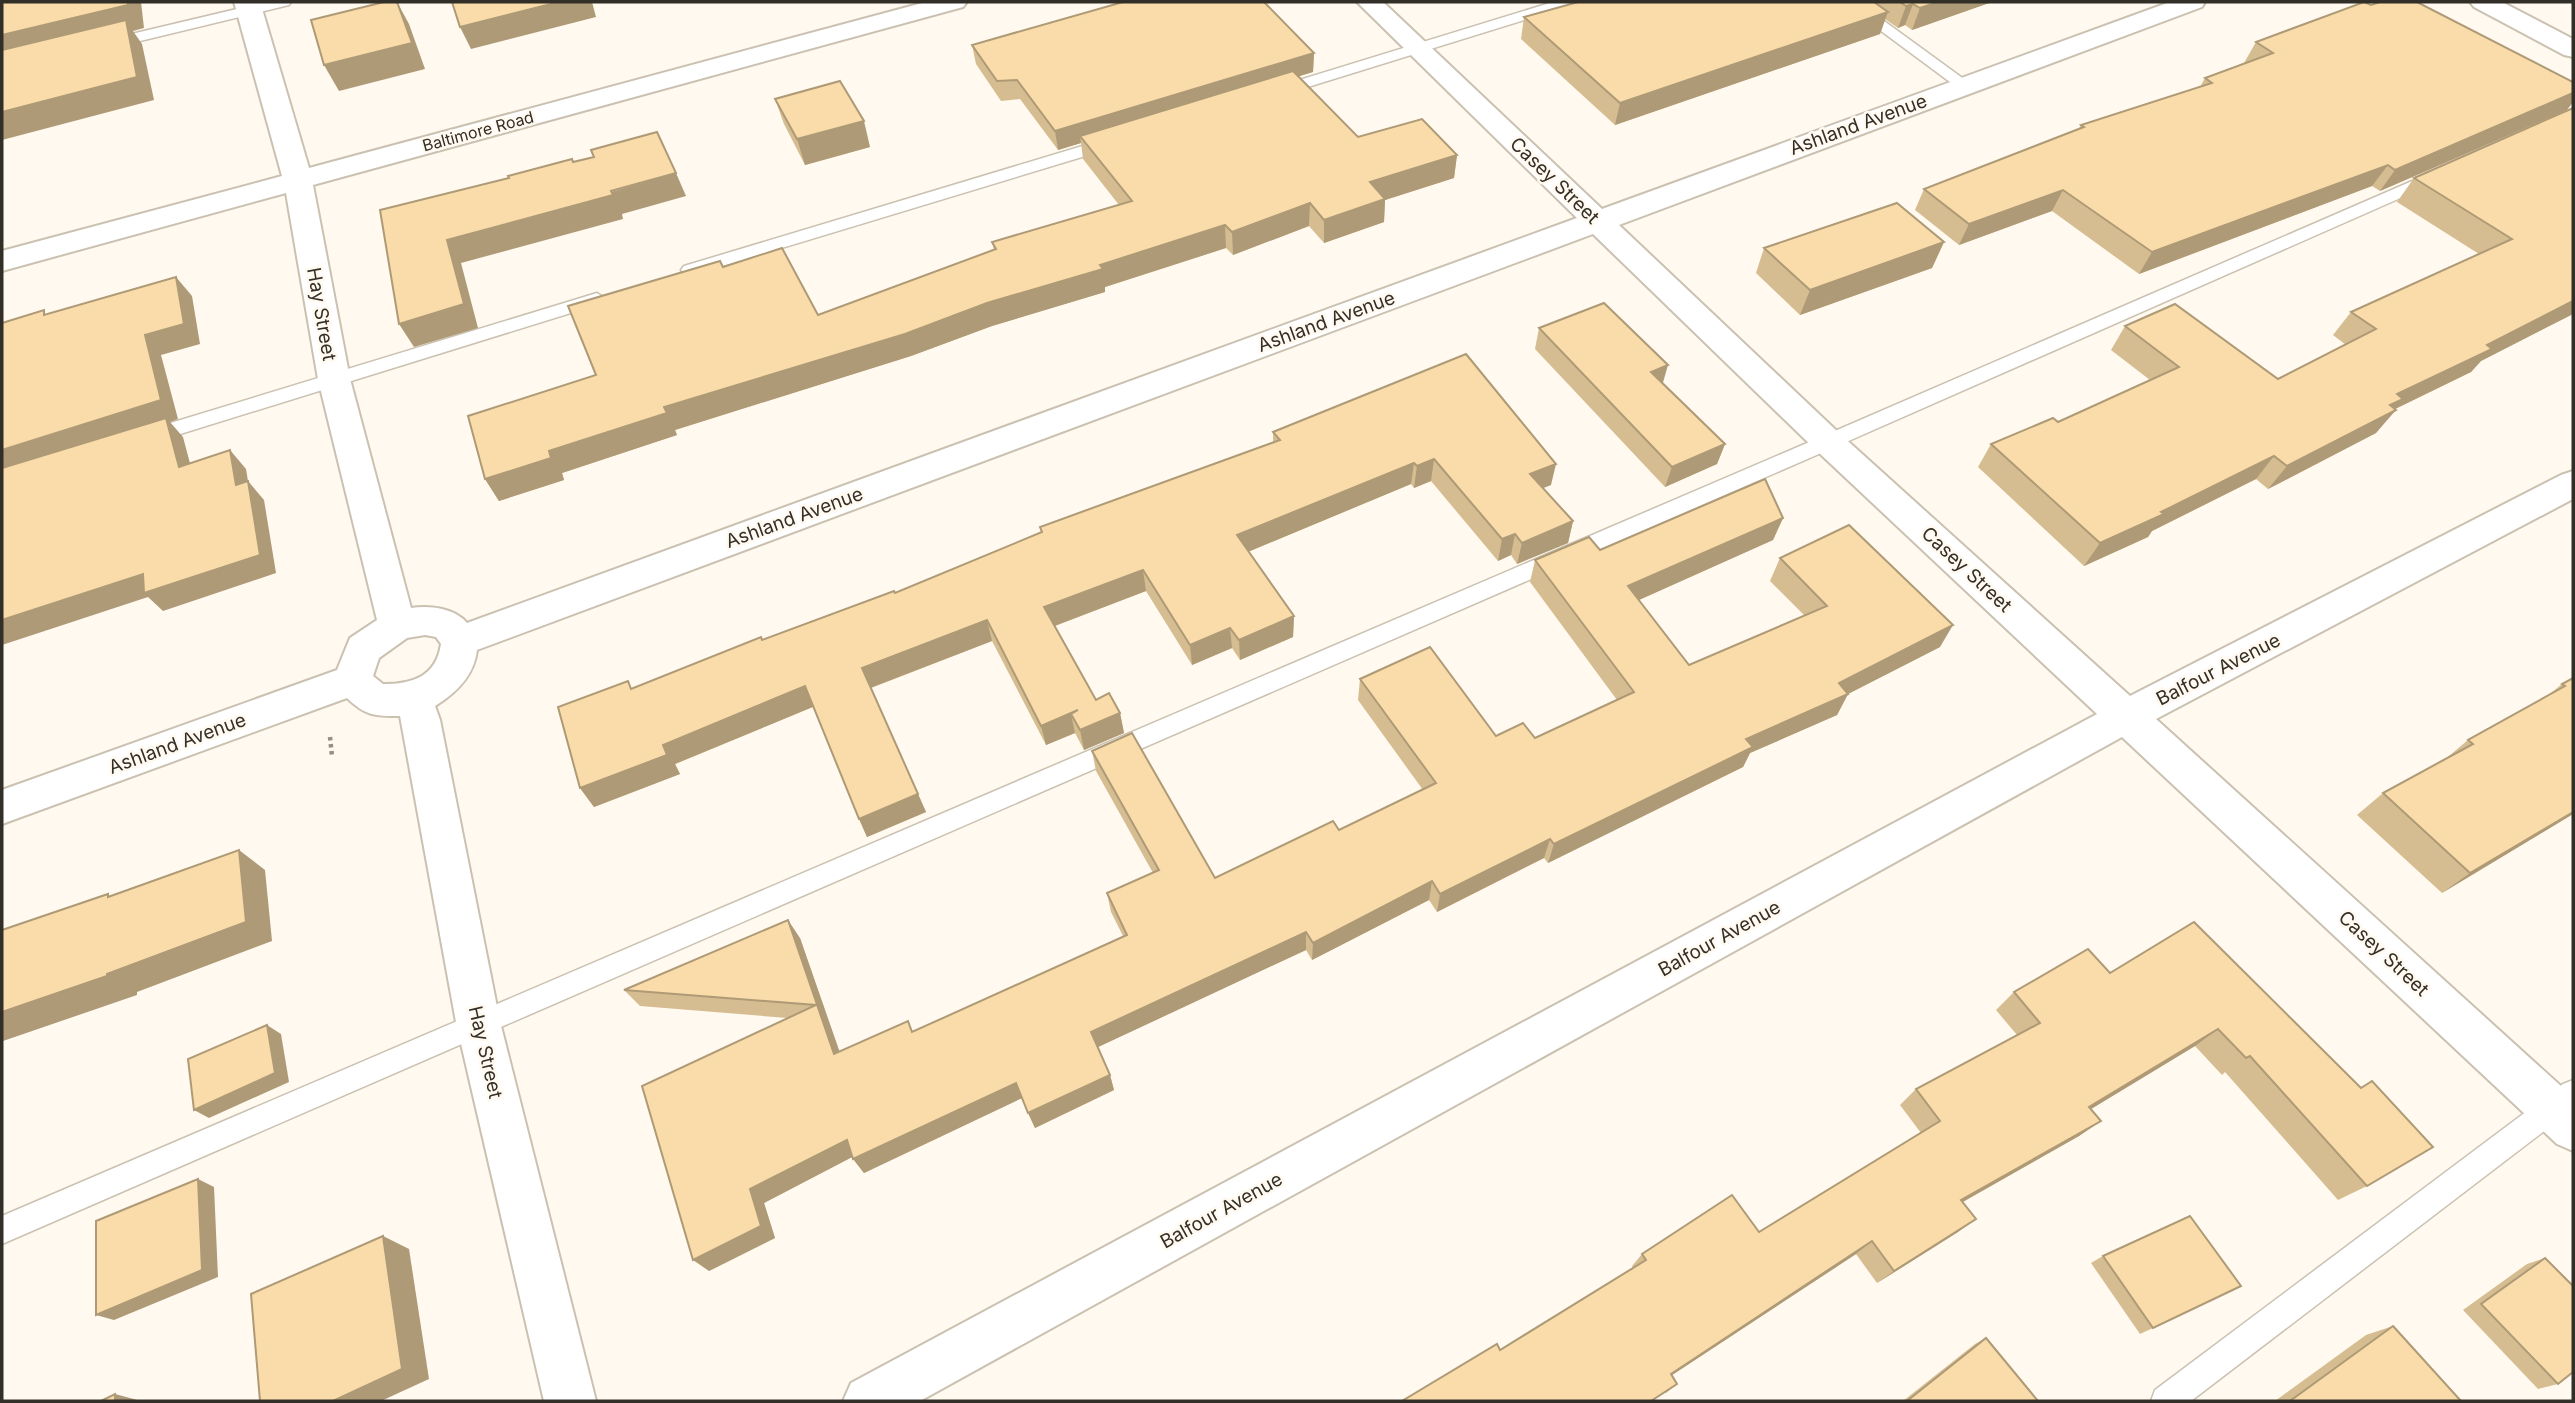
<svg xmlns="http://www.w3.org/2000/svg" width="2575" height="1403" font-family="Inter,sans-serif">
  <style>
    .lines { fill: none; stroke-linecap: round; stroke-linejoin: round }
    .service-casing { stroke: #cac1b1; stroke-width: 3 }
    .minor-casing { stroke: #cac1b1; stroke-width: 4 }
    .path { stroke: #948f87; stroke-width: 4.5; stroke-dasharray: 3.5 3.5; stroke-linecap: butt }
    .service { fill: #fff; fill-rule: evenodd }
    .minor { fill: #fff; fill-rule: evenodd }
    .wall { fill: #d6bd91 }
    .shaded-wall { fill: #ae9a76 }
    .building { fill: #f9dca9; stroke: #ae9a76; stroke-width: 2 }
    .labels { text-anchor: middle; stroke-width: 5; stroke-linejoin: round; paint-order: stroke }
    .far-street-label { font-size: 16px; fill: #322e28; stroke: #fff9ef }
    .street-label { font-size: 19px; fill: #322e28; stroke: #fff9ef }
  </style>
  <rect width="100%" height="100%" fill="#fff9ef"/>
  <g class="lines">
    <defs>
      <g id="service">
        <path d="M266,2H291L289,5L107,49L99,44L102,41Z"/>
        <path d="M1553,2H1575L1573,5L1282,95L1276,97L1268,92L1270,89Z"/>
        <path d="M1842,2H1858L1972,85L1970,88H1958Z"/>
        <path d="M1109,138L1115,139L1117,143L1115,147L696,274H684L681,270L684,266Z"/>
        <path d="M2433,172L2439,173L2441,177L2439,181L1835,447L2,1244V1216L1821,437Z"/>
        <path d="M597,293L606,299L603,303L148,444L141,442L138,437L141,432Z"/>
        <path d="M2573,1080V1109L2191,1401H2151L2155,1390L2563,1084Z"/>
      </g>
      <g id="minor">
        <path d="M234,2H260L309,168L926,2H967L963,7L313,185L350,379L411,608C429,605 455,608 467,623L1577,218L1357,2H1383L1602,209L2170,2H2205L2202,7L1619,225L1840,434L2130,696L2561,475L2573,471V499L2156,719L2573,1097V1151L2557,1144L2122,737L920,1401H843L851,1383L2097,714L1816,450L1593,234L477,650C474,676 456,693 435,706L440,720L500,1022L596,1401H544L456,1022L400,716C374,716 366,716 347,698L2,824V790L337,670L350,638L377,620L318,379L286,193L2,271V251L282,176ZM425,635L436,637L441,644C436,677 412,684 383,684L373,676L379,658L407,638Z"/>
        <path d="M2470,2H2502L2573,39V57L2564,55L2474,7Z"/>
      </g>
    </defs>
    <use href="#service" class="service-casing"/>
    <use href="#minor" class="minor-casing"/>
    <path class="path" d="M330,737L332,756"/>
    <use href="#service" class="service"/>
    <use href="#minor" class="minor"/>
  </g>
  <g class="wall">
    <path d="M1120,2H1264L1314,53L1313,72L1298,76L1358,137L1457,155L1454,178L1385,200L1384,222L1324,243L1309,226L1233,255L1226,248L1105,287V292L992,326L911,356L675,430L677,435L562,473L564,480L499,501L485,479L596,375L723,267L818,315L994,250L992,242L1119,205L1083,159L1081,143L1058,150L1020,99L1001,101L976,64L972,45L1120,3Z"/>
    <path d="M1578,2H1992L1912,30L1905,25L1898,28L1885,19L1880,34L1615,125L1521,39L1524,17Z"/>
    <path d="M2256,42L2567,110L2380,191L2372,186L2139,274L2052,211L1959,245L1915,210L1924,189L2079,128L2081,125L2200,87L2205,78L2244,63Z"/>
    <path d="M775,99L870,147L805,165L784,124Z"/>
    <path d="M2573,108V314L2481,361L2471,372L2395,409L2376,433L2268,489L2256,479L2152,531L2148,537L2084,566L1978,467L1991,444L2058,422L2150,380L2111,350L2125,326L2278,379L2346,345L2333,335L2351,312L2479,254L2397,202L2414,178Z"/>
    <path d="M1944,242L1932,268L1800,315L1756,273L1764,248Z"/>
    <path d="M1539,328L1725,444L1717,464L1665,487L1535,349Z"/>
    <path d="M1466,354L1551,485L1543,488L1573,521L1568,543L1517,564L1511,555L1498,561L1431,481L1414,488L1411,484L1248,552L1294,616L1293,637L1240,660L1232,648L1192,665L1146,591L1055,626L1096,700L1120,713L1124,733L1084,750L1075,733L1046,745L992,641L871,688L926,812L867,837L813,707L675,764L680,774L594,807L580,788L633,688L895,593L1041,532L1040,527L1273,442V432Z"/>
    <path d="M1783,518L1773,540L1639,600L1689,665L1805,616L1770,581L1780,558L1940,647L1848,694L1837,715L1750,753L1743,767L1548,863L1544,858L1437,912L1429,900L1312,960L1306,950L1098,1047L1110,1075L1114,1090L1035,1128L1022,1098L864,1173L852,1157L764,1203L775,1238L709,1271L787,1018L640,1006L624,990L800,938L839,1052L914,1031L1123,936L1111,912L1107,893L1153,873L1096,771L1092,751L1215,878L1339,830L1423,790L1358,700L1360,679L1496,736L1535,738L1617,700L1530,582L1535,560Z"/>
    <path d="M2573,678V814L2442,893L2357,815L2383,793L2443,761L2468,740L2546,697L2562,684Z"/>
    <path d="M2194,922L2367,1186L2338,1200L2225,1072L2222,1075L2195,1046L2091,1109L2101,1121L2079,1136L1963,1202L1958,1232L1877,1283L1856,1254L1672,1375L1677,1384L1666,1393L1500,1350L1633,1268L1632,1266L1642,1254L1759,1232L1921,1133L1900,1105L1916,1089L2017,1035L1996,1010L2014,992L2110,973Z"/>
    <path d="M2103,1256L2153,1328L2140,1334L2091,1263Z"/>
    <path d="M2545,1258L2558,1384L2538,1389L2463,1310L2527,1264Z"/>
    <path d="M2393,1326L2461,1401H2275L2366,1335Z"/>
    <path d="M1986,1338L2038,1401H1903L1975,1344Z"/>
  </g>
  <g class="shaded-wall">
    <path d="M128,2H141L144,28L133,31L142,44L154,100L2,140V35Z"/>
    <path d="M397,2L409,24L425,69L339,91L324,65Z"/>
    <path d="M559,2H592L596,17L471,49L460,27Z"/>
    <path d="M1938,2H1992L1912,30L1920,8Z"/>
    <path d="M1913,4L1905,25L1898,28L1906,6Z"/>
    <path d="M1888,12L1880,34L1615,125L1620,103Z"/>
    <path d="M1314,53L1313,72L1085,142L1080,136L1081,143L1058,150L1055,131Z"/>
    <path d="M2573,93V102L2567,110L2380,191L2395,170Z"/>
    <path d="M864,121L870,147L805,165L797,139Z"/>
    <path d="M1457,155L1454,178L1385,200L1384,222L1324,243V220L1370,182Z"/>
    <path d="M2388,165L2372,186L2139,274L2152,252Z"/>
    <path d="M676,173L686,196L622,214L623,219L461,263L478,328L414,347L399,324L447,240Z"/>
    <path d="M2063,190L2052,211L1959,245L1969,224Z"/>
    <path d="M1310,203L1309,226L1233,255L1232,232Z"/>
    <path d="M1225,225L1226,248L1105,287V292L992,326L911,356L675,430L677,435L562,473L564,480L499,501L485,479L549,451L664,407L987,303L1100,265Z"/>
    <path d="M1944,242L1932,268L1800,315L1810,290Z"/>
    <path d="M176,277L192,296L200,344L161,355L178,419L170,422L183,437L196,486L2,475V450L145,335Z"/>
    <path d="M2573,301V314L2481,361L2471,372L2393,410H2396L2376,433L2268,489L2287,466L2397,394L2487,345Z"/>
    <path d="M1668,365L1662,386L1651,372Z"/>
    <path d="M1725,444L1717,464L1665,487L1672,467Z"/>
    <path d="M230,450L246,469L248,481L264,500L276,573L163,611L148,597L2,645V620L236,485Z"/>
    <path d="M2274,456L2256,479L2152,531L2148,537L2084,566L2100,543Z"/>
    <path d="M1434,459L1431,481L1414,488L1417,466Z"/>
    <path d="M1414,463L1411,484L1238,556L1237,535Z"/>
    <path d="M1556,464L1551,485L1525,495L1530,474Z"/>
    <path d="M1783,518L1773,540L1621,608L1628,586Z"/>
    <path d="M1573,521L1568,543L1517,564L1522,543Z"/>
    <path d="M1515,534L1511,555L1498,561L1502,539Z"/>
    <path d="M1143,570L1146,591L1049,628L1044,607Z"/>
    <path d="M1294,616L1293,637L1240,660L1239,640Z"/>
    <path d="M987,620L992,641L870,688L862,668Z"/>
    <path d="M1953,625L1940,647L1844,696L1848,694L1837,715L1750,753L1743,767L1548,863L1554,844L1746,739L1839,683Z"/>
    <path d="M1230,628L1232,648L1192,665L1190,645Z"/>
    <path d="M805,686L815,706L675,764L680,774L594,807L580,788L663,745Z"/>
    <path d="M1078,710L1120,713L1124,733L1084,750L1080,730L1071,714L1075,733L1046,745L1041,726Z"/>
    <path d="M918,794L926,812L867,837L859,819Z"/>
    <path d="M2573,812V814L2442,893L2470,873Z"/>
    <path d="M1550,839L1544,858L1437,912L1440,894Z"/>
    <path d="M239,850L265,870L272,941L137,992V995L3,1041V1045L2,1046V1012L107,974Z"/>
    <path d="M1432,881L1429,900L1312,960L1313,943Z"/>
    <path d="M788,920L800,938L846,1070L834,1054Z"/>
    <path d="M1306,932V950L1096,1048L1091,1032Z"/>
    <path d="M267,1025L281,1034L289,1082L209,1118L194,1110Z"/>
    <path d="M2218,1029L2195,1046L2068,1123L2089,1107Z"/>
    <path d="M1110,1075L1114,1090L1035,1128L1028,1113Z"/>
    <path d="M1016,1083L1022,1098L864,1173L853,1159Z"/>
    <path d="M2101,1121L2079,1136L1943,1213L1961,1200Z"/>
    <path d="M847,1140L858,1154L764,1203L775,1238L709,1271L693,1260L750,1189Z"/>
    <path d="M198,1179L214,1187L218,1277L114,1320L96,1315Z"/>
    <path d="M1976,1219L1958,1232L1877,1283L1894,1271Z"/>
    <path d="M383,1236L409,1249L429,1379L381,1401H333Z"/>
    <path d="M1872,1241L1856,1254L1660,1383L1671,1374Z"/>
    <path d="M115,1394L141,1401H115Z"/>
  </g>
  <g class="building">
    <path d="M2,2H128V5L2,35Z"/>
    <path d="M384,2H397L412,43L324,65L311,20Z"/>
    <path d="M452,2H559L460,27Z"/>
    <path d="M1123,2H1264L1314,53L1055,131L1017,80L997,81L972,45Z"/>
    <path d="M1578,2H1874L1888,12L1620,103L1524,17Z"/>
    <path d="M1900,2H1938L1920,8L1913,4L1906,6Z"/>
    <path d="M2364,2L2371,5L2380,2H2417L2573,82V93L2395,170L2388,165L2152,252L2063,190L1969,224L1924,189L2084,127L2081,125L2212,83L2205,78L2273,53L2256,42Z"/>
    <path d="M126,20L137,77L2,112V50Z"/>
    <path d="M1293,71L1358,137L1422,119L1457,155L1370,182L1385,199L1324,220L1310,203L1232,232L1225,225L1100,265L1103,269L987,303L905,334L664,407L667,413L549,451L551,458L485,479L468,416L596,375L568,306L720,261L723,267L782,248L818,315L996,249L992,242L1132,201L1080,136Z"/>
    <path d="M840,81L864,121L797,139L775,99Z"/>
    <path d="M2573,108V301L2487,345L2492,349L2397,394L2403,399L2390,405L2396,410L2287,466L2274,456L2161,512L2164,514L2100,543L1991,444L2053,418L2058,422L2179,367L2125,326L2175,304L2278,379L2376,329L2351,312L2512,239L2414,178Z"/>
    <path d="M657,132L676,173L611,191L613,195L447,240L464,304L399,324L380,210L509,178L508,176L572,159L573,162L594,157L591,150Z"/>
    <path d="M1897,203L1944,242L1810,290L1764,248Z"/>
    <path d="M176,277L184,324L145,335L161,400L2,450V323L44,310V315Z"/>
    <path d="M1604,303L1668,365L1651,372L1725,444L1672,467L1539,328Z"/>
    <path d="M1466,354L1556,464L1530,474L1573,521L1522,543L1515,534L1502,539L1434,459L1417,466L1414,463L1237,535L1294,616L1239,640L1230,628L1190,645L1143,570L1044,607L1096,700L1109,693L1120,713L1080,730L1071,714L1078,710L1041,726L987,620L862,668L918,794L859,819L805,686L663,745L667,755L580,788L558,707L628,681L631,689L761,637L762,640L894,591L895,593L1042,532L1040,527L1280,440L1273,432Z"/>
    <path d="M166,418L179,467L230,450L236,485L248,481L260,555L144,593L143,574L2,620V468Z"/>
    <path d="M1765,479L1783,518L1628,586L1689,665L1827,606L1780,558L1849,525L1953,625L1839,683L1848,694L1746,739L1753,747L1554,844L1550,839L1440,894L1432,881L1313,943L1306,932L1091,1032L1110,1075L1028,1113L1016,1083L853,1159L847,1140L750,1189L761,1226L693,1260L642,1086L816,1005L624,990L788,920L834,1054L908,1021L912,1032L1127,935L1107,893L1159,870L1092,751L1132,733L1215,878L1333,821L1339,830L1436,783L1360,679L1430,647L1496,736L1523,723L1535,738L1634,692L1535,560L1589,537L1600,550Z"/>
    <path d="M2573,678V812L2470,873L2383,793L2473,744L2468,740L2565,686L2562,684Z"/>
    <path d="M239,850L246,922L107,974V976L2,1012V930L108,894V897Z"/>
    <path d="M2194,922L2361,1088L2372,1081L2433,1147L2367,1186L2250,1056L2246,1058L2218,1029L2089,1107L2101,1121L1961,1200L1976,1219L1894,1271L1872,1241L1671,1374L1677,1384L1651,1401H1402L1497,1344L1500,1350L1646,1260L1642,1254L1732,1195L1759,1232L1940,1121L1916,1089L2040,1023L2014,992L2088,949L2110,973Z"/>
    <path d="M267,1025L275,1073L194,1110L188,1059Z"/>
    <path d="M198,1179L202,1270L96,1315V1221Z"/>
    <path d="M2190,1216L2241,1286L2153,1328L2103,1256Z"/>
    <path d="M383,1236L402,1369L333,1401H260L251,1294Z"/>
    <path d="M2545,1258L2573,1286V1372L2558,1384L2481,1304Z"/>
    <path d="M2393,1326L2461,1401H2290Z"/>
    <path d="M1986,1338L2038,1401H1907Z"/>
    <path d="M115,1394V1401H101Z"/>
  </g>
  <g class="labels">
    <g class="far-street-label">
      <text transform="translate(478 131) rotate(-15)" y="6">Baltimore Road</text>
    </g>
    <g class="street-label">
      <text transform="translate(1858 124) rotate(-20)" y="7">Ashland Avenue</text>
      <text transform="translate(1555 180) rotate(44)" y="7">Casey Street</text>
      <text transform="translate(322 314) rotate(80)" y="7">Hay Street</text>
      <text transform="translate(1326 321) rotate(-20)" y="7">Ashland Avenue</text>
      <text transform="translate(794 517) rotate(-20)" y="7">Ashland Avenue</text>
      <text transform="translate(1967 569) rotate(43)" y="7">Casey Street</text>
      <text transform="translate(2218 669) rotate(-27)" y="7">Balfour Avenue</text>
      <text transform="translate(177 743) rotate(-20)" y="7">Ashland Avenue</text>
      <text transform="translate(1719 938) rotate(-29)" y="7">Balfour Avenue</text>
      <text transform="translate(2384 953) rotate(43)" y="7">Casey Street</text>
      <text transform="translate(486 1052) rotate(77)" y="7">Hay Street</text>
      <text transform="translate(1221 1210) rotate(-29)" y="7">Balfour Avenue</text>
    </g>
  </g>
  <rect width="2575" height="1403" fill="none" stroke="#322e28" stroke-width="7"/>
</svg>
